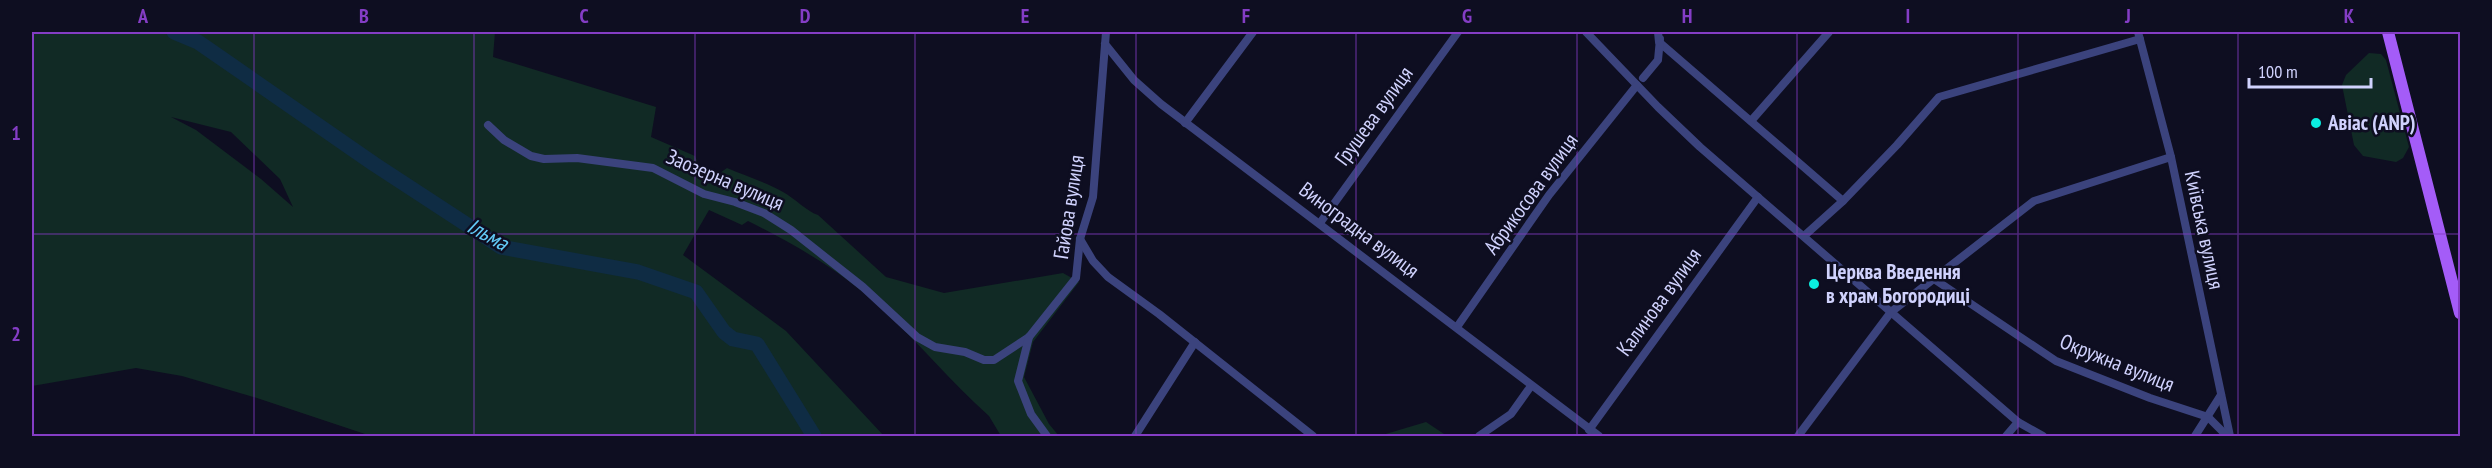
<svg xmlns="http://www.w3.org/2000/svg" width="2492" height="468" font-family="'PT Sans Narrow',sans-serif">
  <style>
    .green { fill: #112a25; fill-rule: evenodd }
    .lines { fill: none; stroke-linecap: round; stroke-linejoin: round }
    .river { stroke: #0f2c44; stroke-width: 15 }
    .minor { stroke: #3b437d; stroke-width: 8 }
    .primary { stroke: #a45cf8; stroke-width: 12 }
    .grid { fill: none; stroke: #843dc5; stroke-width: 1.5; stroke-opacity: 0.55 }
    .poi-dot { fill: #0beee0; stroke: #0e0e21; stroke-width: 2 }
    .labels { text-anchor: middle; stroke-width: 5; stroke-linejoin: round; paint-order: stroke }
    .street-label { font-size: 21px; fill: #d0d2fd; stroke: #0e0e21 }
    .poi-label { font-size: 21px; font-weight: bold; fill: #d0d2fd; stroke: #0e0e21; text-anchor: start }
    .water-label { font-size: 22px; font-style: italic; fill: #63cbf8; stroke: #0e0e21 }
    .neatline { fill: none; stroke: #843dc5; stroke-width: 2 }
    .grid-label { font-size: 20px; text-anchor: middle; font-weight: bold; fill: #843dc5 }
  </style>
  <rect width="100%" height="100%" fill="#0e0e21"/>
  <g class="green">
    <path d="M32,32H495L493,57L656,107L651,137L695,156L700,169L717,175L727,168C745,176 766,182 783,192C794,198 808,212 818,215L886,277L944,293L1063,273L1079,282L1033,342L1024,377L1049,424L1059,436H1001L989,416C951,382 919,343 882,309C843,272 796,245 748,221L742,225L709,210L683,255L786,331L884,436H371L257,398L182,376L136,368L32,386ZM171,117L231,132L280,179L293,207L261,179L196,130Z"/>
    <path d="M2369,53L2381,54L2386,60L2409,147L2403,158L2396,162L2363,156L2354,145L2342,85L2346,75Z"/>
    <path d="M1426,422L1447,436H1379Z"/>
  </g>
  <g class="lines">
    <path class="river" d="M174,32L198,42L374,164L501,247L638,272L696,292L724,332L733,339L757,344L814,436"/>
    <g class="minor">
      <path d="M1586,32L1658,107L1700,147L2018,422L2043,436"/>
      <path d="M1658,32L1659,42L1843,201"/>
      <path d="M2138,32L2171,157L2230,436"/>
      <path d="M1105,44L1134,80L1161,104L1599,436"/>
      <path d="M1643,78L1658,60L1660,39"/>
      <path d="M1751,121L1829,32"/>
      <path d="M1185,123L1253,32"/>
      <path d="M488,125L504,140L531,156L544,159L577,158L653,168L704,194L735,202L764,213L791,230L863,287L917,337L935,347L965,352L984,360H994L1029,337L1076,278L1080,239L1093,197L1106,32"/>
      <path d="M1320,223L1458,32"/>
      <path d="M1804,236L1843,201L1897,145L1939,97L2140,39"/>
      <path d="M1080,239L1093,261L1108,277L1159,314L1313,436"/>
      <path d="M1934,279L2056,361L2150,398L2208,417L2227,436"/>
      <path d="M1457,327L1549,195L1637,85"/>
      <path d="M1029,337L1018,381L1031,414L1047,436"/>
      <path d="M1589,430L1758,197"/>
      <path d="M1135,436L1195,342"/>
      <path d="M1479,436L1511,414L1531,386"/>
      <path d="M1798,436L1891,312L2034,201L2171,157"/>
      <path d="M2006,436L2018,422"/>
      <path d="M2195,436L2221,395"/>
    </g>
    <path class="primary" d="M2388,32L2460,313"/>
  </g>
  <path class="grid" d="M254,32V436M474,32V436M695,32V436M915,32V436M1136,32V436M1356,32V436M1577,32V436M1797,32V436M2018,32V436M2238,32V436M32,234H2460"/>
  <g class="poi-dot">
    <circle cx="2316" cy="123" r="6"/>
    <circle cx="1814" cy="284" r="6"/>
  </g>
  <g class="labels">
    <g class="street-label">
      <text transform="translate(1374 116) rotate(-54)" y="7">Грушева вулиця</text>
      <text transform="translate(725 180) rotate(23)" y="7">Заозерна вулиця</text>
      <text transform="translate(1531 194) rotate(-54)" y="7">Абрикосова вулиця</text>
      <text transform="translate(1069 207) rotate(-81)" y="7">Гайова вулиця</text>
      <text transform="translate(1359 230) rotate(37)" y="7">Виноградна вулиця</text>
      <text transform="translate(2204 230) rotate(78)" y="7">Київська вулиця</text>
      <text transform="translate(1659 302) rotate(-54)" y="7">Калинова вулиця</text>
      <text transform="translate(2117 363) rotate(22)" y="7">Окружна вулиця</text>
    </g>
    <g class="poi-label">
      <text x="2328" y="130">Авіас (ANP)</text>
      <text x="1826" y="279">Церква Введення<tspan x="1826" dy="24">в храм Богородиці</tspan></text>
    </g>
    <g class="water-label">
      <text transform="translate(488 234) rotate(29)" y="8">Ільма</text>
    </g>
  </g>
  <rect width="2492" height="468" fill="none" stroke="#0e0e21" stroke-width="66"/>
  <path d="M2249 78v9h122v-9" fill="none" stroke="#d0d2fd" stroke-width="3"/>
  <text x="2258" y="78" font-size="18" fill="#d0d2fd" stroke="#0e0e21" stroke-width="4.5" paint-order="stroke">100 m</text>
  <rect x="33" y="33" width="2426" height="402" class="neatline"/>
  <g class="grid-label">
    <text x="143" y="23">A</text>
    <text x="364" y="23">B</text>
    <text x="584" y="23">C</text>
    <text x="805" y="23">D</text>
    <text x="1025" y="23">E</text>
    <text x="1246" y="23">F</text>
    <text x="1467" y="23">G</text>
    <text x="1687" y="23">H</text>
    <text x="1908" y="23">I</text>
    <text x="2128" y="23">J</text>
    <text x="2349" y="23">K</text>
    <text x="16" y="140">1</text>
    <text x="16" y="341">2</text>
  </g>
</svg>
